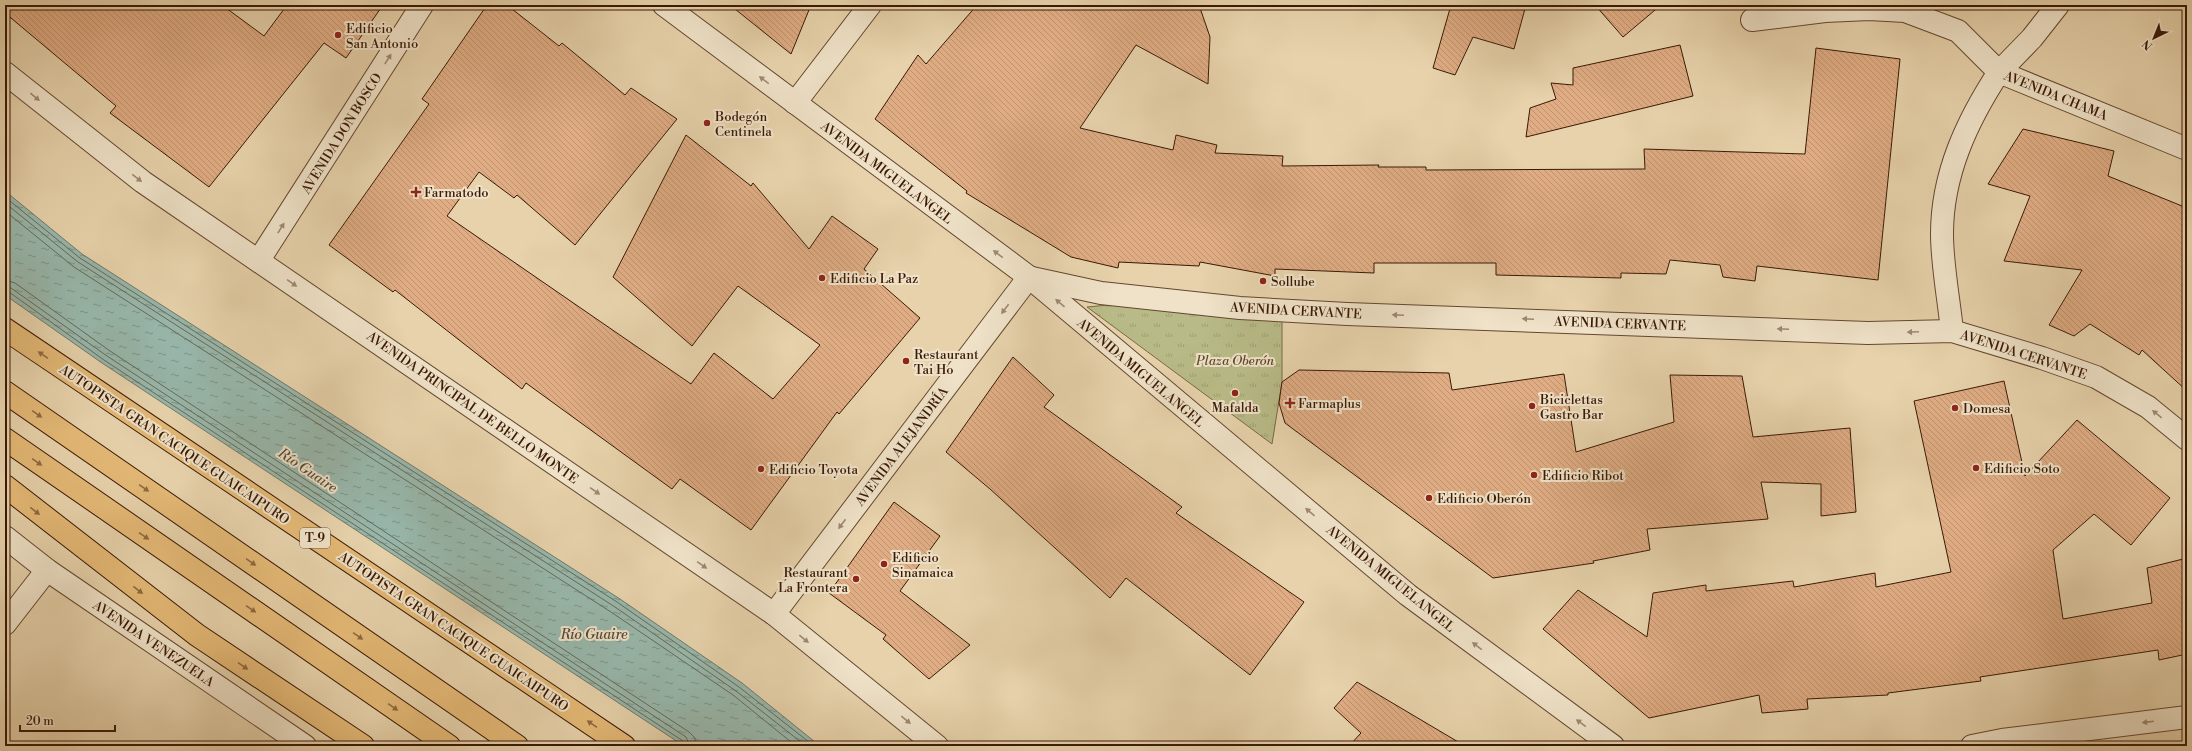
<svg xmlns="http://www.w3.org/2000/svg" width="2192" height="751" font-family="'Libre Bodoni',serif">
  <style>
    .park { fill: url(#park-tufts); stroke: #796a46 }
    .water { fill: url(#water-ripples); stroke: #727869 }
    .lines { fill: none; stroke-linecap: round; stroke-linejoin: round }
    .shore { stroke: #686858; stroke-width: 1 }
    .building { fill: url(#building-back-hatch); stroke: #3a1906 }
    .minor-casing { stroke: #65472f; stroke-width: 24 }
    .highway-casing { stroke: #3a1906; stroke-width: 24 }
    .minor { stroke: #efe2c8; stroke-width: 22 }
    .highway { stroke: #e4b976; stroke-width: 22 }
    .oneway { fill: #9e8871 }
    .oneway2 { fill: #8f693e }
    .poi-dot { fill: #8f2418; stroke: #efe2c8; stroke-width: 1.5 }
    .labels { text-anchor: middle; stroke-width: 4; stroke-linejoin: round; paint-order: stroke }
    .shield { fill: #efe2c8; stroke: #705540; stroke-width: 1 }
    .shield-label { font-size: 12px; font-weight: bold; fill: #3a1906 }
    .poi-label { font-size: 13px; fill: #3a1906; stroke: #efe2c8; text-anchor: start }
    .street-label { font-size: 13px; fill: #3a1906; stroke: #efe2c8 }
    .park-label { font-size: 13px; font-style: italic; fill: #604a2d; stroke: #efe2c8 }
    .water-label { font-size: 14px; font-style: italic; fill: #564838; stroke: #efe2c8 }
  </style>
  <defs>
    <pattern id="park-tufts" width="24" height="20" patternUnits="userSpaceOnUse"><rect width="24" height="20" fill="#b8bb87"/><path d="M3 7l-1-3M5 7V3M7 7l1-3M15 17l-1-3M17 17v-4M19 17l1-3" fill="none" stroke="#9fa073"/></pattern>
    <pattern id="water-ripples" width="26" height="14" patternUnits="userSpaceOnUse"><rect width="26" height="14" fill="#97b7ab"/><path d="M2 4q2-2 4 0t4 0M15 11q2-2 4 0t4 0" fill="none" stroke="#7c9489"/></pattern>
    <pattern id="building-back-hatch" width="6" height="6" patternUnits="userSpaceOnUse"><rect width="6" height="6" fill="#dfac83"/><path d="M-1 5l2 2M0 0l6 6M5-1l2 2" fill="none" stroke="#c09370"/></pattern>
  </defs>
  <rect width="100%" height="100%" fill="#e7d2ab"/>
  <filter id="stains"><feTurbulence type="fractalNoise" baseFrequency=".005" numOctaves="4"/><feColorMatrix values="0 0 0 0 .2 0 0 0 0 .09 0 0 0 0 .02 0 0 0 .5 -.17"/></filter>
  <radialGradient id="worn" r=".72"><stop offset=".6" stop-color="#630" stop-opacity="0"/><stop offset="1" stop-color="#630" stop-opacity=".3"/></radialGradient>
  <path class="park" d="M1108,305L1166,308L1282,320V382L1272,444L1087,307Z"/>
  <path class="water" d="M5,191L82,254L620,599L742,683L820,746H684L102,363L5,295Z"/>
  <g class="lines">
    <g class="shore">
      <path d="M5,197L80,258L617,602L739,687L814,746"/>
      <path d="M5,203L78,262L615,607L736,691L806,746"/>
      <path d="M5,211L74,267L611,612L733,695L796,746"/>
      <path d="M5,280L15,283L110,351L689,732L695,738L696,746"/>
      <path d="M5,287L11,288L107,356L686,737L690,746"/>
      <path d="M5,292H9L104,360L683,741L685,746"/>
    </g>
  </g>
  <g class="building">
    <path d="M5,5H222L264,36L287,5H383L346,58L324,43L209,187L110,113L116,106L5,13Z"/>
    <path d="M487,5H507L559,46L562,43L625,95L631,88L677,119L575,245L517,195L514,198L479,172L447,216L691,384L714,353L773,399L820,345L738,286L692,346L613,277L686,135L751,186L753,183L809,249L832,216L878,249L864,269L920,318L839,414L837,412L751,530L680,479L672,489L526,383L522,389L395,290L393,292L329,245L429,104L422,99Z"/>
    <path d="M730,5H811L791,54Z"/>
    <path d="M977,5H1199L1210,37L1208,84L1136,45L1080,128L1173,150L1176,135L1217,145L1215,153L1283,156L1282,166L1379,165L1378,167H1426V170L1645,169L1644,149L1805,154L1816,48L1900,59L1878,280L1757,266L1755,281L1723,277L1720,265L1670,260L1666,274L1621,273V278L1496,275V263H1374V273L1275,269V276L1200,262L1199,266L1119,262L1118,268L1071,257L966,193L967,191L875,119L918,55L926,64Z"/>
    <path d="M1451,5H1526L1514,49L1473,37L1455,75L1433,68Z"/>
    <path d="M1595,5H1661L1623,37Z"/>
    <path d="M1680,45L1693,96L1526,137L1530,108L1556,99L1551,83L1573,85V68Z"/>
    <path d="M2023,129L2114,151L2108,176L2187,208V391L2142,350L2139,355L2090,324L2074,336L2049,325L2082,270L2004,261L2030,196L1988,184Z"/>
    <path d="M1013,357L1054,395L1044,407L1182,507L1176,513L1304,602L1250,675L1126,578L1110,598L990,489L946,452Z"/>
    <path d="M1299,370L1449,373L1452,390L1564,374L1576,452L1674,422L1670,375L1742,376L1753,437L1850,428L1856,512L1821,516V484L1761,482L1768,519L1647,529L1650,550L1593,561L1594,563L1493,578L1285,423L1279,403L1282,382Z"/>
    <path d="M2004,381L2025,476L2077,420L2170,498L2131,545L2094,514L2053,550L2063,619L2152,603L2147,568L2187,558V654L2159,660L2158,650L1980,677L1981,681L1888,693V695L1807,699L1808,709L1762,713L1759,695L1649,718L1543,629L1578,590L1647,637L1653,593L1706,585V591L1793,581L1794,587L1875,573L1876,587L1951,572L1914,401Z"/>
    <path d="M894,502L940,536L900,591L970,645L929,679L883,639L886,635L829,593Z"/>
    <path d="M1357,682L1465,746H1349L1361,733L1334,708Z"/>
  </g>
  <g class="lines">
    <defs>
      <g id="minor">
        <path d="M664,5L1029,277L1408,595L1613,746"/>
        <path d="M1752,20L1825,11L1869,9L1905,11L1958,31L1999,72L2032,38L2058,5"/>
        <path d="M5,73L143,182L774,614L937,746"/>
        <path d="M795,103L870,5"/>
        <path d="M259,260L422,5"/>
        <path d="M1032,278L1101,293L1240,308L1347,314L1868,333L1952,331L2042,358L2096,377L2148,407L2187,439"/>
        <path d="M1952,331C1949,300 1942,265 1942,234C1942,174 1967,121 1999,72L2187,149"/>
        <path d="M5,537L47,570L305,746"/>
        <path d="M774,614L1029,277"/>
        <path d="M5,624L47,570"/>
        <path d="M1972,746L2002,740L2187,717"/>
      </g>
      <g id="highway">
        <path d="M5,329L624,746"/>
        <path d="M5,392L517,746"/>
        <path d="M5,439L449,746"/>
        <path d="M5,486L197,635L363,746"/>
      </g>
    </defs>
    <use href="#minor" class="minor-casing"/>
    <use href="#highway" class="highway-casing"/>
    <use href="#minor" class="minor"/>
    <use href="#highway" class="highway"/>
  </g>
  <defs><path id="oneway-solid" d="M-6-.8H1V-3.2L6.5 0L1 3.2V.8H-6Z"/></defs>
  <g class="oneway">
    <use href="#oneway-solid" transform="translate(388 59) rotate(-58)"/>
    <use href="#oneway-solid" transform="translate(764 80) rotate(-143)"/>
    <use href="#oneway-solid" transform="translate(35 97) rotate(39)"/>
    <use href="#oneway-solid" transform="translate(137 178) rotate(38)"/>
    <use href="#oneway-solid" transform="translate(281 228) rotate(-58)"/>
    <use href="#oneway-solid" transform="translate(998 254) rotate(-143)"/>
    <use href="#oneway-solid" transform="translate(292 283) rotate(35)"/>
    <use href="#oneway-solid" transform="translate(1060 303) rotate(-140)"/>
    <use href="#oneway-solid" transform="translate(1005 309) rotate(127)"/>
    <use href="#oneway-solid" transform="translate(1398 315) rotate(-178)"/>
    <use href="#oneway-solid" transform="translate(1528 319) rotate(-178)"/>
    <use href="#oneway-solid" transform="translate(1783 329) rotate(-178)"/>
    <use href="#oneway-solid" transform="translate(1913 332) rotate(178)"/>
    <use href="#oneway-solid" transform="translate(2157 414) rotate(-141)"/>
    <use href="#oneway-solid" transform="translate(595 491) rotate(35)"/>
    <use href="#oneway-solid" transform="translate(1310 512) rotate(-140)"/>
    <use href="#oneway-solid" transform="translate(842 524) rotate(127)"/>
    <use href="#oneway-solid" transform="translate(702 565) rotate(35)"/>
    <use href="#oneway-solid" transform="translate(804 639) rotate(39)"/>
    <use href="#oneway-solid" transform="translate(1477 646) rotate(-143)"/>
    <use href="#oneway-solid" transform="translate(906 720) rotate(39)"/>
    <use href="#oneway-solid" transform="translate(2148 722) rotate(173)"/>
    <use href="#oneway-solid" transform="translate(1581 723) rotate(-144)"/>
  </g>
  <g class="oneway2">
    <use href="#oneway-solid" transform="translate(43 355) rotate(-146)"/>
    <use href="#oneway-solid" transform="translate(37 414) rotate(35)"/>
    <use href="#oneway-solid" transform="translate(37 462) rotate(35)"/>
    <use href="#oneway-solid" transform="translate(144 488) rotate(35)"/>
    <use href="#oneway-solid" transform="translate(35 511) rotate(38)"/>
    <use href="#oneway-solid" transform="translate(144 536) rotate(34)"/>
    <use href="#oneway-solid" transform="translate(251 562) rotate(35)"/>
    <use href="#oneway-solid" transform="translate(138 590) rotate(38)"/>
    <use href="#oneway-solid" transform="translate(251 609) rotate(34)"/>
    <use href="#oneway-solid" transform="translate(358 636) rotate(35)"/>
    <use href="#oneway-solid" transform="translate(243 666) rotate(34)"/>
    <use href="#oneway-solid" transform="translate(393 707) rotate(35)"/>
    <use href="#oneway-solid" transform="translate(592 724) rotate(-146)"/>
  </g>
  <g class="poi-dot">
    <circle cx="338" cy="35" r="4"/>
    <circle cx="707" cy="123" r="4"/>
    <path d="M414 186h4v4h4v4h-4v4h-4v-4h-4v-4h4z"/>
    <circle cx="822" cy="278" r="4"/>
    <circle cx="1263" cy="281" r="4"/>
    <circle cx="906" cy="361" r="4"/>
    <circle cx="1235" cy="393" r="4"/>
    <path d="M1288 397h4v4h4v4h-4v4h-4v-4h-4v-4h4z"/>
    <circle cx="1532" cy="406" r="4"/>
    <circle cx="1955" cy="408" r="4"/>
    <circle cx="1976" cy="468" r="4"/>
    <circle cx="761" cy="469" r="4"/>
    <circle cx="1534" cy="475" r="4"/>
    <circle cx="1429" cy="498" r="4"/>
    <circle cx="884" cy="564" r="4"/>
    <circle cx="856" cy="579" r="4"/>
  </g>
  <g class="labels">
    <rect class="shield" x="300" y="528" width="30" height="20" rx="3"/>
    <g class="shield-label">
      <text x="315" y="542">T-9</text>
    </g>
    <g class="poi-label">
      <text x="346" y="33">Edificio<tspan x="346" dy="15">San Antonio</tspan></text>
      <text x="715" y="121">Bodegón<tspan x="715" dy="15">Centinela</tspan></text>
      <text x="424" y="197">Farmatodo</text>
      <text x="830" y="283">Edificio La Paz</text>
      <text x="1271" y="286">Sollube</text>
      <text x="914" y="359">Restaurant<tspan x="914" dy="15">Tai Ho</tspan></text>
      <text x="1540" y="404">Biciclettas<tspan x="1540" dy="15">Gastro Bar</tspan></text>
      <text x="1298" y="408">Farmaplus</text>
      <text x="1235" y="412" text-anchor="middle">Mafalda</text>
      <text x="1963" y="413">Domesa</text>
      <text x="1984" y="473">Edificio Soto</text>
      <text x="769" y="474">Edificio Toyota</text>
      <text x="1542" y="480">Edificio Ribot</text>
      <text x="1437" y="503">Edificio Oberón</text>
      <text x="892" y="562">Edificio<tspan x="892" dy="15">Sinamaica</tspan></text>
      <text x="848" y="577" text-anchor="end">Restaurant<tspan x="848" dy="15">La Frontera</tspan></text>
    </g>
    <g class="street-label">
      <text transform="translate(2056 95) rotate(22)" y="5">AVENIDA CHAMA</text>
      <text transform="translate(341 133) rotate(-58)" y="5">AVENIDA DON BOSCO</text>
      <text transform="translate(887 172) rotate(37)" y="5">AVENIDA MIGUELANGEL</text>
      <text transform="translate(1296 310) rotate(3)" y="5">AVENIDA CERVANTE</text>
      <text transform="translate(1620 323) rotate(2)" y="5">AVENIDA CERVANTE</text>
      <text transform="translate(2024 354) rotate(18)" y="5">AVENIDA CERVANTE</text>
      <text transform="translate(1141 372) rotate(40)" y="5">AVENIDA MIGUELANGEL</text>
      <text transform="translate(473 407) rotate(35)" y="5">AVENIDA PRINCIPAL DE BELLO MONTE</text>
      <text transform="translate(175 444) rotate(34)" y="5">AUTOPISTA GRAN CACIQUE GUAICAIPURO</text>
      <text transform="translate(901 446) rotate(-53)" y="5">AVENIDA ALEJANDRÍA</text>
      <text transform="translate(1391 578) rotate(39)" y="5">AVENIDA MIGUELANGEL</text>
      <text transform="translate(454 631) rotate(34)" y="5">AUTOPISTA GRAN CACIQUE GUAICAIPURO</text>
      <text transform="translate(154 643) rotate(34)" y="5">AVENIDA VENEZUELA</text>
    </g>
    <g class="park-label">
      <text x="1235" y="365">Plaza Oberón</text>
    </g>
    <g class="water-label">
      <text transform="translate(308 470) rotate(34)" y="5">Río Guaire</text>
      <text x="594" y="639">Río Guaire</text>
    </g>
  </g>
  <rect width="2192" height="751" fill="none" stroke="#e7d2ab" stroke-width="20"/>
  <rect x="6" y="6" width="2180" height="739" fill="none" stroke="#3a1906" stroke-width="2"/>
  <rect x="10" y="10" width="2172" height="731" fill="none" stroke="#3a1906"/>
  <g transform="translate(2154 38) rotate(223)" stroke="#efe2c8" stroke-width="3" paint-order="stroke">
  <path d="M0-3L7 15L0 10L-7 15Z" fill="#3a1906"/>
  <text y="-6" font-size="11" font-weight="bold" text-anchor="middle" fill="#3a1906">N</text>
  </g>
  <path d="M20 725v6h95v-6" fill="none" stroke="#3a1906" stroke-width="2"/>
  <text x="26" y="725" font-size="12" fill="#3a1906" stroke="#efe2c8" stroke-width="3" paint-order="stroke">20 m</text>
  <rect width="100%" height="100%" filter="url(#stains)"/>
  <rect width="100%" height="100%" fill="url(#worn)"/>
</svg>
